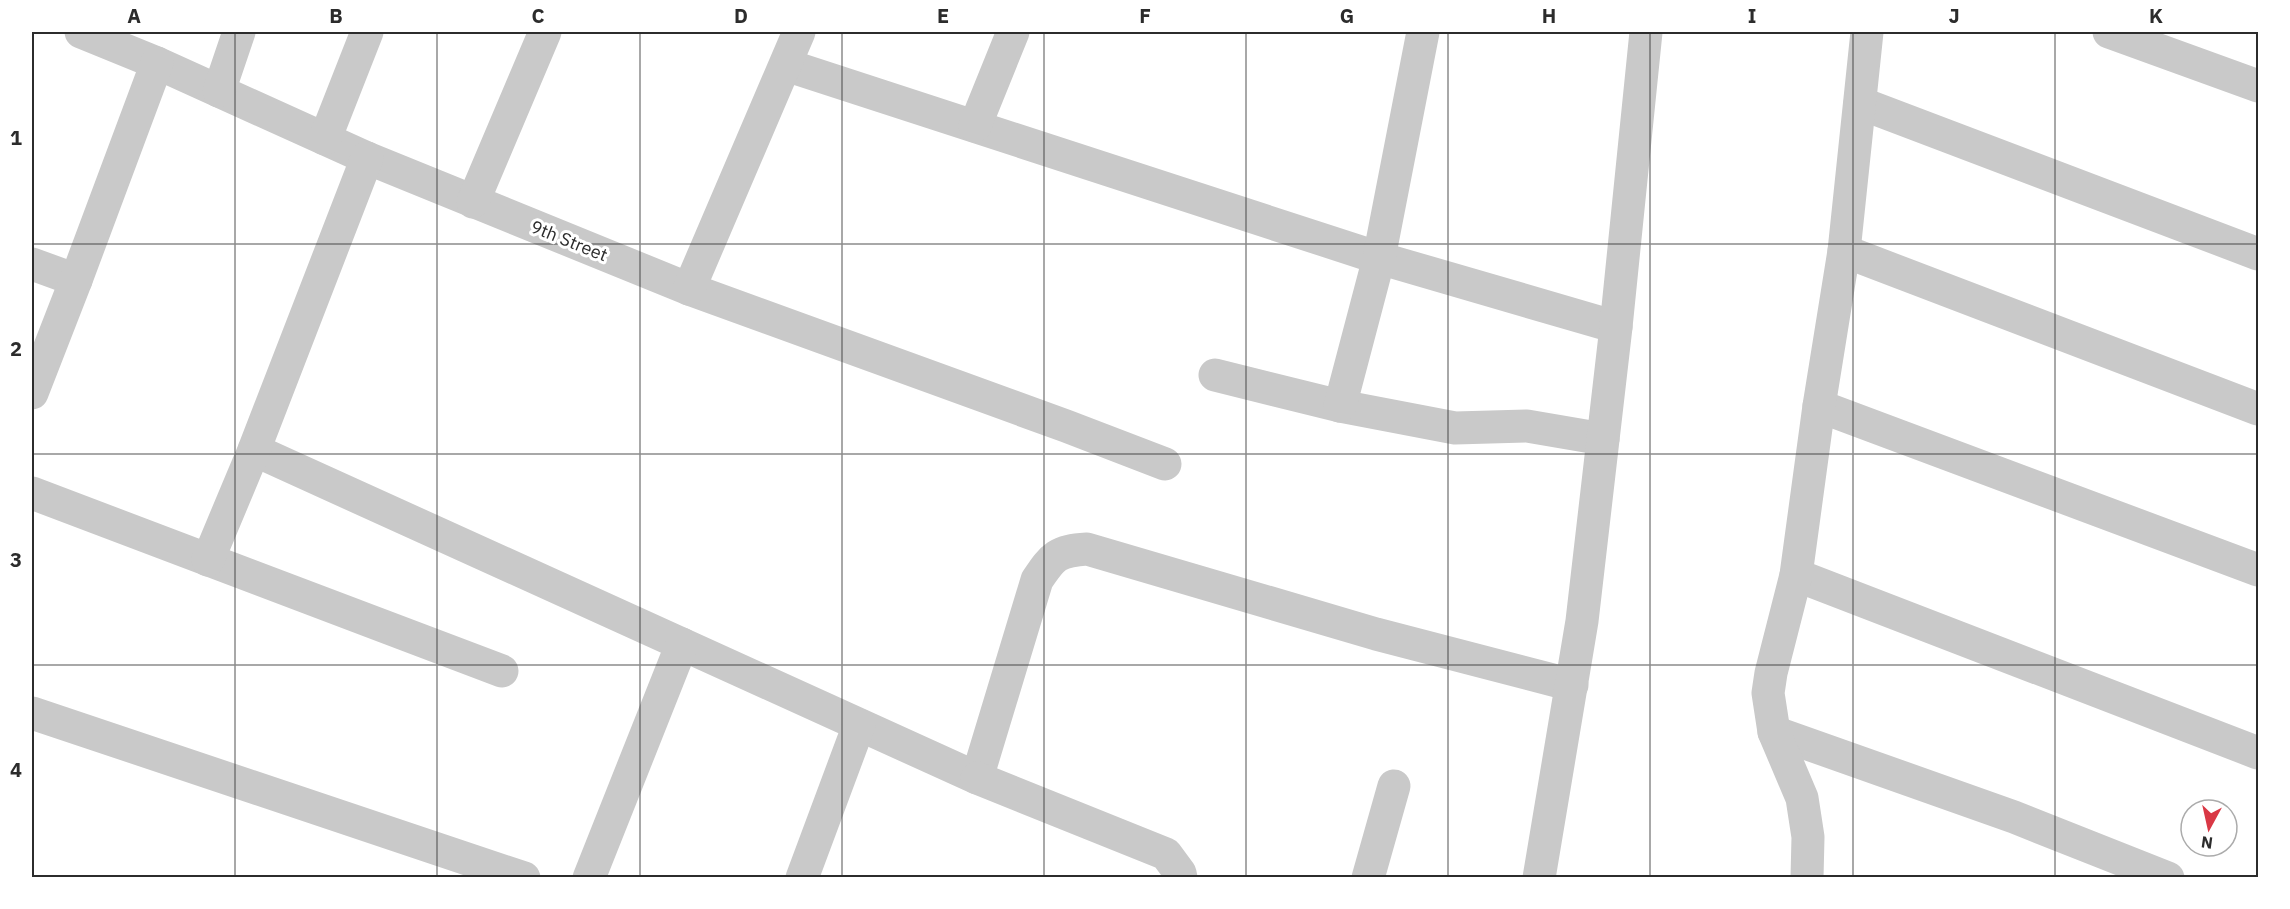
<svg xmlns="http://www.w3.org/2000/svg" width="2290" height="909" font-family="'IBM Plex Sans',sans-serif">
  <style>
    .lines { fill: none; stroke-linecap: round; stroke-linejoin: round }
    .minor { stroke: #c9c9c9; stroke-width: 33 }
    .tertiary { stroke: #c9c9c9; stroke-width: 33 }
    .grid { fill: none; stroke: #2c2c2c; stroke-width: 1.5; stroke-opacity: 0.55 }
    .labels { text-anchor: middle; stroke-width: 6; stroke-linejoin: round; paint-order: stroke }
    .street-label { font-size: 18px; fill: #2c2c2c; stroke: #fff }
    .neatline { fill: none; stroke: #2c2c2c; stroke-width: 2 }
    .grid-label { font-size: 20px; text-anchor: middle; font-weight: bold; fill: #2c2c2c }
  </style>
  <rect width="100%" height="100%" fill="#fff"/>
  <g class="lines">
    <g class="minor">
      <path d="M81,32L157,63L367,158L689,289L1066,426L1165,464"/>
      <path d="M2109,32L2258,86"/>
      <path d="M786,65L1379,258L1616,327"/>
      <path d="M219,91L239,32"/>
      <path d="M1860,103L2258,254"/>
      <path d="M975,126L1013,32"/>
      <path d="M325,139L367,32"/>
      <path d="M473,202L545,32"/>
      <path d="M1844,251L2258,409"/>
      <path d="M32,264L76,280"/>
      <path d="M689,289L799,32"/>
      <path d="M1215,375L1340,406L1455,428L1527,426L1603,439"/>
      <path d="M32,393L76,280L157,63"/>
      <path d="M1340,406L1379,258L1423,32"/>
      <path d="M1819,406L2258,570"/>
      <path d="M254,450L977,778L1037,580C1053,556 1057,551 1087,549L1376,634L1572,685"/>
      <path d="M32,493L502,671"/>
      <path d="M208,560L254,450L367,158"/>
      <path d="M1796,575L2258,753"/>
      <path d="M32,713L524,878"/>
      <path d="M1774,732L2014,817L2168,878"/>
      <path d="M977,778L1166,854L1180,873L1181,878"/>
      <path d="M589,878L682,644"/>
      <path d="M802,878L859,725"/>
      <path d="M1368,878L1394,786"/>
      <path d="M1807,878L1808,837L1802,798L1774,732L1768,693L1771,673L1796,575L1819,406L1844,251L1867,32"/>
    </g>
    <path class="tertiary" d="M1539,878L1582,621L1616,327L1646,32"/>
  </g>
  <path class="grid" d="M235,32V878M437,32V878M640,32V878M842,32V878M1044,32V878M1246,32V878M1448,32V878M1650,32V878M1853,32V878M2055,32V878M32,244H2258M32,454H2258M32,665H2258"/>
  <g class="labels">
    <g class="street-label">
      <text transform="translate(569 241) rotate(22)" y="6">9th Street</text>
    </g>
  </g>
  <rect width="2290" height="909" fill="none" stroke="#ffffff" stroke-width="66"/>
  <g transform="translate(2209 828) rotate(188)"><circle r="28" fill="#ffffff" stroke="#ababab" stroke-width="1.5"/>
  <path d="M0-4.5L10 22L0 15L-10 22Z" fill="#d93845"/>
  <text y="-9" font-size="16" font-weight="bold" text-anchor="middle" fill="#2c2c2c">N</text>
  </g>
  <rect x="33" y="33" width="2224" height="843" class="neatline"/>
  <g class="grid-label">
    <text x="134" y="23">A</text>
    <text x="336" y="23">B</text>
    <text x="538" y="23">C</text>
    <text x="741" y="23">D</text>
    <text x="943" y="23">E</text>
    <text x="1145" y="23">F</text>
    <text x="1347" y="23">G</text>
    <text x="1549" y="23">H</text>
    <text x="1752" y="23">I</text>
    <text x="1954" y="23">J</text>
    <text x="2156" y="23">K</text>
    <text x="16" y="145">1</text>
    <text x="16" y="356">2</text>
    <text x="16" y="567">3</text>
    <text x="16" y="777">4</text>
  </g>
</svg>
